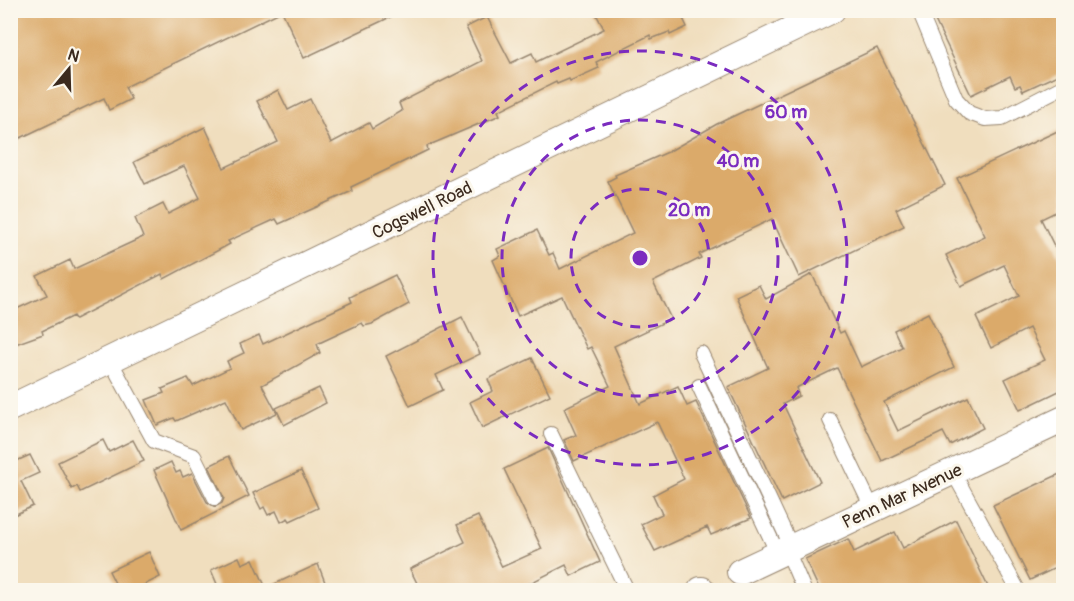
<svg xmlns="http://www.w3.org/2000/svg" width="1074" height="601" font-family="Pangolin,sans-serif">
  <style>
    .building { fill: #dbaa6b }
    .lines { fill: none; stroke-linecap: round; stroke-linejoin: round }
    .lane-casing { stroke: #96846e; stroke-width: 16 }
    .street-casing { stroke: #96846e; stroke-width: 28 }
    .lane { stroke: #fff; stroke-width: 14 }
    .street { stroke: #fff; stroke-width: 26 }
    .ring { fill: none; stroke: #7b2cbf; stroke-width: 3; stroke-dasharray: 10 8 }
    .labels { text-anchor: middle; stroke-width: 6; stroke-linejoin: round; paint-order: stroke }
    .street-label { font-size: 18px; fill: #3b2a1e; stroke: #fbf7ec }
    .centre { fill: #7b2cbf; stroke: #fbf7ec; stroke-width: 3 }
    .ring-label { font-size: 18px; text-anchor: middle; font-weight: bold; fill: #7b2cbf; stroke: #fbf7ec; stroke-width: 6; stroke-linejoin: round; paint-order: stroke }
  </style>
  <rect width="100%" height="100%" fill="#fbf7ec"/>
  <filter id="ink" filterUnits="userSpaceOnUse"><feTurbulence type="fractalNoise" baseFrequency=".0167" numOctaves="2"/><feDisplacementMap in="SourceGraphic" scale="12" xChannelSelector="R" yChannelSelector="G"/><feConvolveMatrix kernelMatrix="1 2 1 2 8 2 1 2 1" color-interpolation-filters="sRGB"/></filter>
  <filter id="wash" filterUnits="userSpaceOnUse"><feTurbulence type="fractalNoise" baseFrequency=".008" numOctaves="4" result="noise"/><feDisplacementMap in="SourceGraphic" scale="24" xChannelSelector="R" yChannelSelector="G"/><feGaussianBlur stdDeviation="1.35" result="paint"/><feColorMatrix in="noise" values="0 0 0 0 0 0 0 0 0 0 0 0 0 0 0 0 0 1.4 0 .05"/><feComposite in="paint" operator="in"/></filter>
  <g filter="url(#wash)">
    <rect width="100%" height="100%" fill="#f0debe"/>
    <g id="blocks">
      <g class="building">
        <path d="M10,10H405L304,58L282,11L125,87L131,99L109,110L104,98L10,143Z"/>
        <path d="M594,10H679L687,27L670,35L669,32L651,39L650,35L596,62L599,68L570,81L569,79L557,84L556,82L498,111L500,115L427,146L428,150L351,187L352,191L279,224L276,219L228,241L230,244L164,279L162,274L75,319L73,316L42,331L43,334L10,346V312L47,295L37,276L70,260L74,269L143,237L135,218L163,204L168,214L200,198L184,166L145,184L134,162L205,127L224,168L278,142L257,101L278,90L288,110L310,99L331,143L369,123L372,129L402,111L399,103L482,61L466,27L487,17L511,63L532,53L536,62L604,29Z"/>
        <path d="M930,10H1064V72L1023,91L1020,85L1015,87L1010,76L971,95Z"/>
        <path d="M877,48L945,185L896,209L904,226L799,277L772,219L699,254L701,258L653,282L671,319L614,346L640,404L678,386L687,406L696,402L751,518L711,535L707,527L655,551L641,524L662,514L653,495L684,479L657,422L574,461L564,440L576,435L564,408L610,386L591,347L587,349L562,296L518,316L493,260L500,256L497,249L537,230L549,255L553,253L560,269L633,233L608,181L616,177L615,175L668,152L717,124Z"/>
        <path d="M1064,128V208L1041,219L1064,266V400L1059,391L1020,410L1005,379L1045,360L1029,328L991,348L976,317L1019,296L1004,265L961,286L946,255L985,236L957,178Z"/>
        <path d="M812,274L840,333L844,331L861,367L902,347L894,330L928,313L954,367L884,402L898,431L968,397L983,428L950,445L943,432L882,461L837,368L796,388L799,396L783,404L820,482L782,501L728,387L768,368L736,296L759,285L766,299Z"/>
        <path d="M395,275L409,304L372,324L364,326L362,323L317,344L320,353L262,385L277,413L241,430L226,399L176,421L174,418L157,425L146,400L164,393L162,389L188,378L193,386L230,368L227,361L244,353L240,344L259,335L263,344L352,302L350,297Z"/>
        <path d="M462,317L480,354L436,375L443,390L410,406L386,356Z"/>
        <path d="M532,358L550,395L482,428L470,402L493,391L488,379Z"/>
        <path d="M319,388L326,403L284,425L276,408Z"/>
        <path d="M103,440L109,452L133,440L144,461L80,492L77,486L72,489L58,462Z"/>
        <path d="M548,448L600,562L571,576L566,565L528,584L531,591H421L410,569L465,542L457,525L478,516L502,567L542,549L504,469Z"/>
        <path d="M30,455L39,473L21,481L33,506L10,517V459L12,463Z"/>
        <path d="M229,456L249,496L181,530L154,470L171,462L176,473L180,471L183,477L192,473L207,502L215,507L222,503L224,498L209,466Z"/>
        <path d="M301,471L318,508L290,521L288,518L281,522L276,511L268,515L264,507L261,509L253,493Z"/>
        <path d="M1064,472V564L1030,580L993,505Z"/>
        <path d="M956,520L990,591H820L805,559L848,539L854,552L895,532L903,548Z"/>
        <path d="M149,552L160,577L132,591H119L109,571Z"/>
        <path d="M239,557L242,564L253,559L266,588L318,564L326,585L316,591H220L211,570Z"/>
      </g>
    </g>
  </g>
  <g filter="url(#ink)">
    <use href="#blocks" fill-opacity="0" stroke="#96846e" stroke-width="1.5"/>
    <g class="lines">
      <defs>
        <g id="lane">
          <path d="M919,10L956,99L969,113L985,119L1002,118L1064,86"/>
          <path d="M701,353L792,548"/>
          <path d="M110,360L154,441L194,456L215,498"/>
          <path d="M699,386L778,554"/>
          <path d="M830,420L873,510"/>
          <path d="M551,434L627,590"/>
          <path d="M953,472L1018,590"/>
          <path d="M787,550L804,590"/>
        </g>
        <g id="street">
          <path d="M10,408L832,10"/>
          <path d="M740,572L1064,419"/>
          <path d="M701,590H702"/>
        </g>
      </defs>
      <use href="#lane" class="lane-casing"/>
      <use href="#street" class="street-casing"/>
      <use href="#lane" class="lane"/>
      <use href="#street" class="street"/>
    </g>
  </g>
  <g class="ring">
    <circle cx="640" cy="258" r="69"/>
    <circle cx="640" cy="258" r="138"/>
    <circle cx="640" cy="258" r="207"/>
  </g>
  <g class="labels">
    <g class="street-label">
      <text transform="translate(422 210) rotate(-26)" y="6">Cogswell Road</text>
      <text transform="translate(902 496) rotate(-25)" y="6">Penn Mar Avenue</text>
    </g>
  </g>
  <circle cx="640" cy="258" r="9" class="centre"/>
  <g class="ring-label">
    <text x="786" y="118">60 m</text>
    <text x="738" y="167">40 m</text>
    <text x="689" y="216">20 m</text>
  </g>
  <rect width="1074" height="601" fill="none" stroke="#fbf7ec" stroke-width="36"/>
  <g transform="translate(69 69) rotate(19)" stroke="#fbf7ec" stroke-width="4.5" paint-order="stroke">
  <path d="M0-4.5L10 22L0 15L-10 22Z" fill="#3b2a1e"/>
  <text y="-9" font-size="16" font-weight="bold" text-anchor="middle" fill="#3b2a1e">N</text>
  </g>
</svg>
